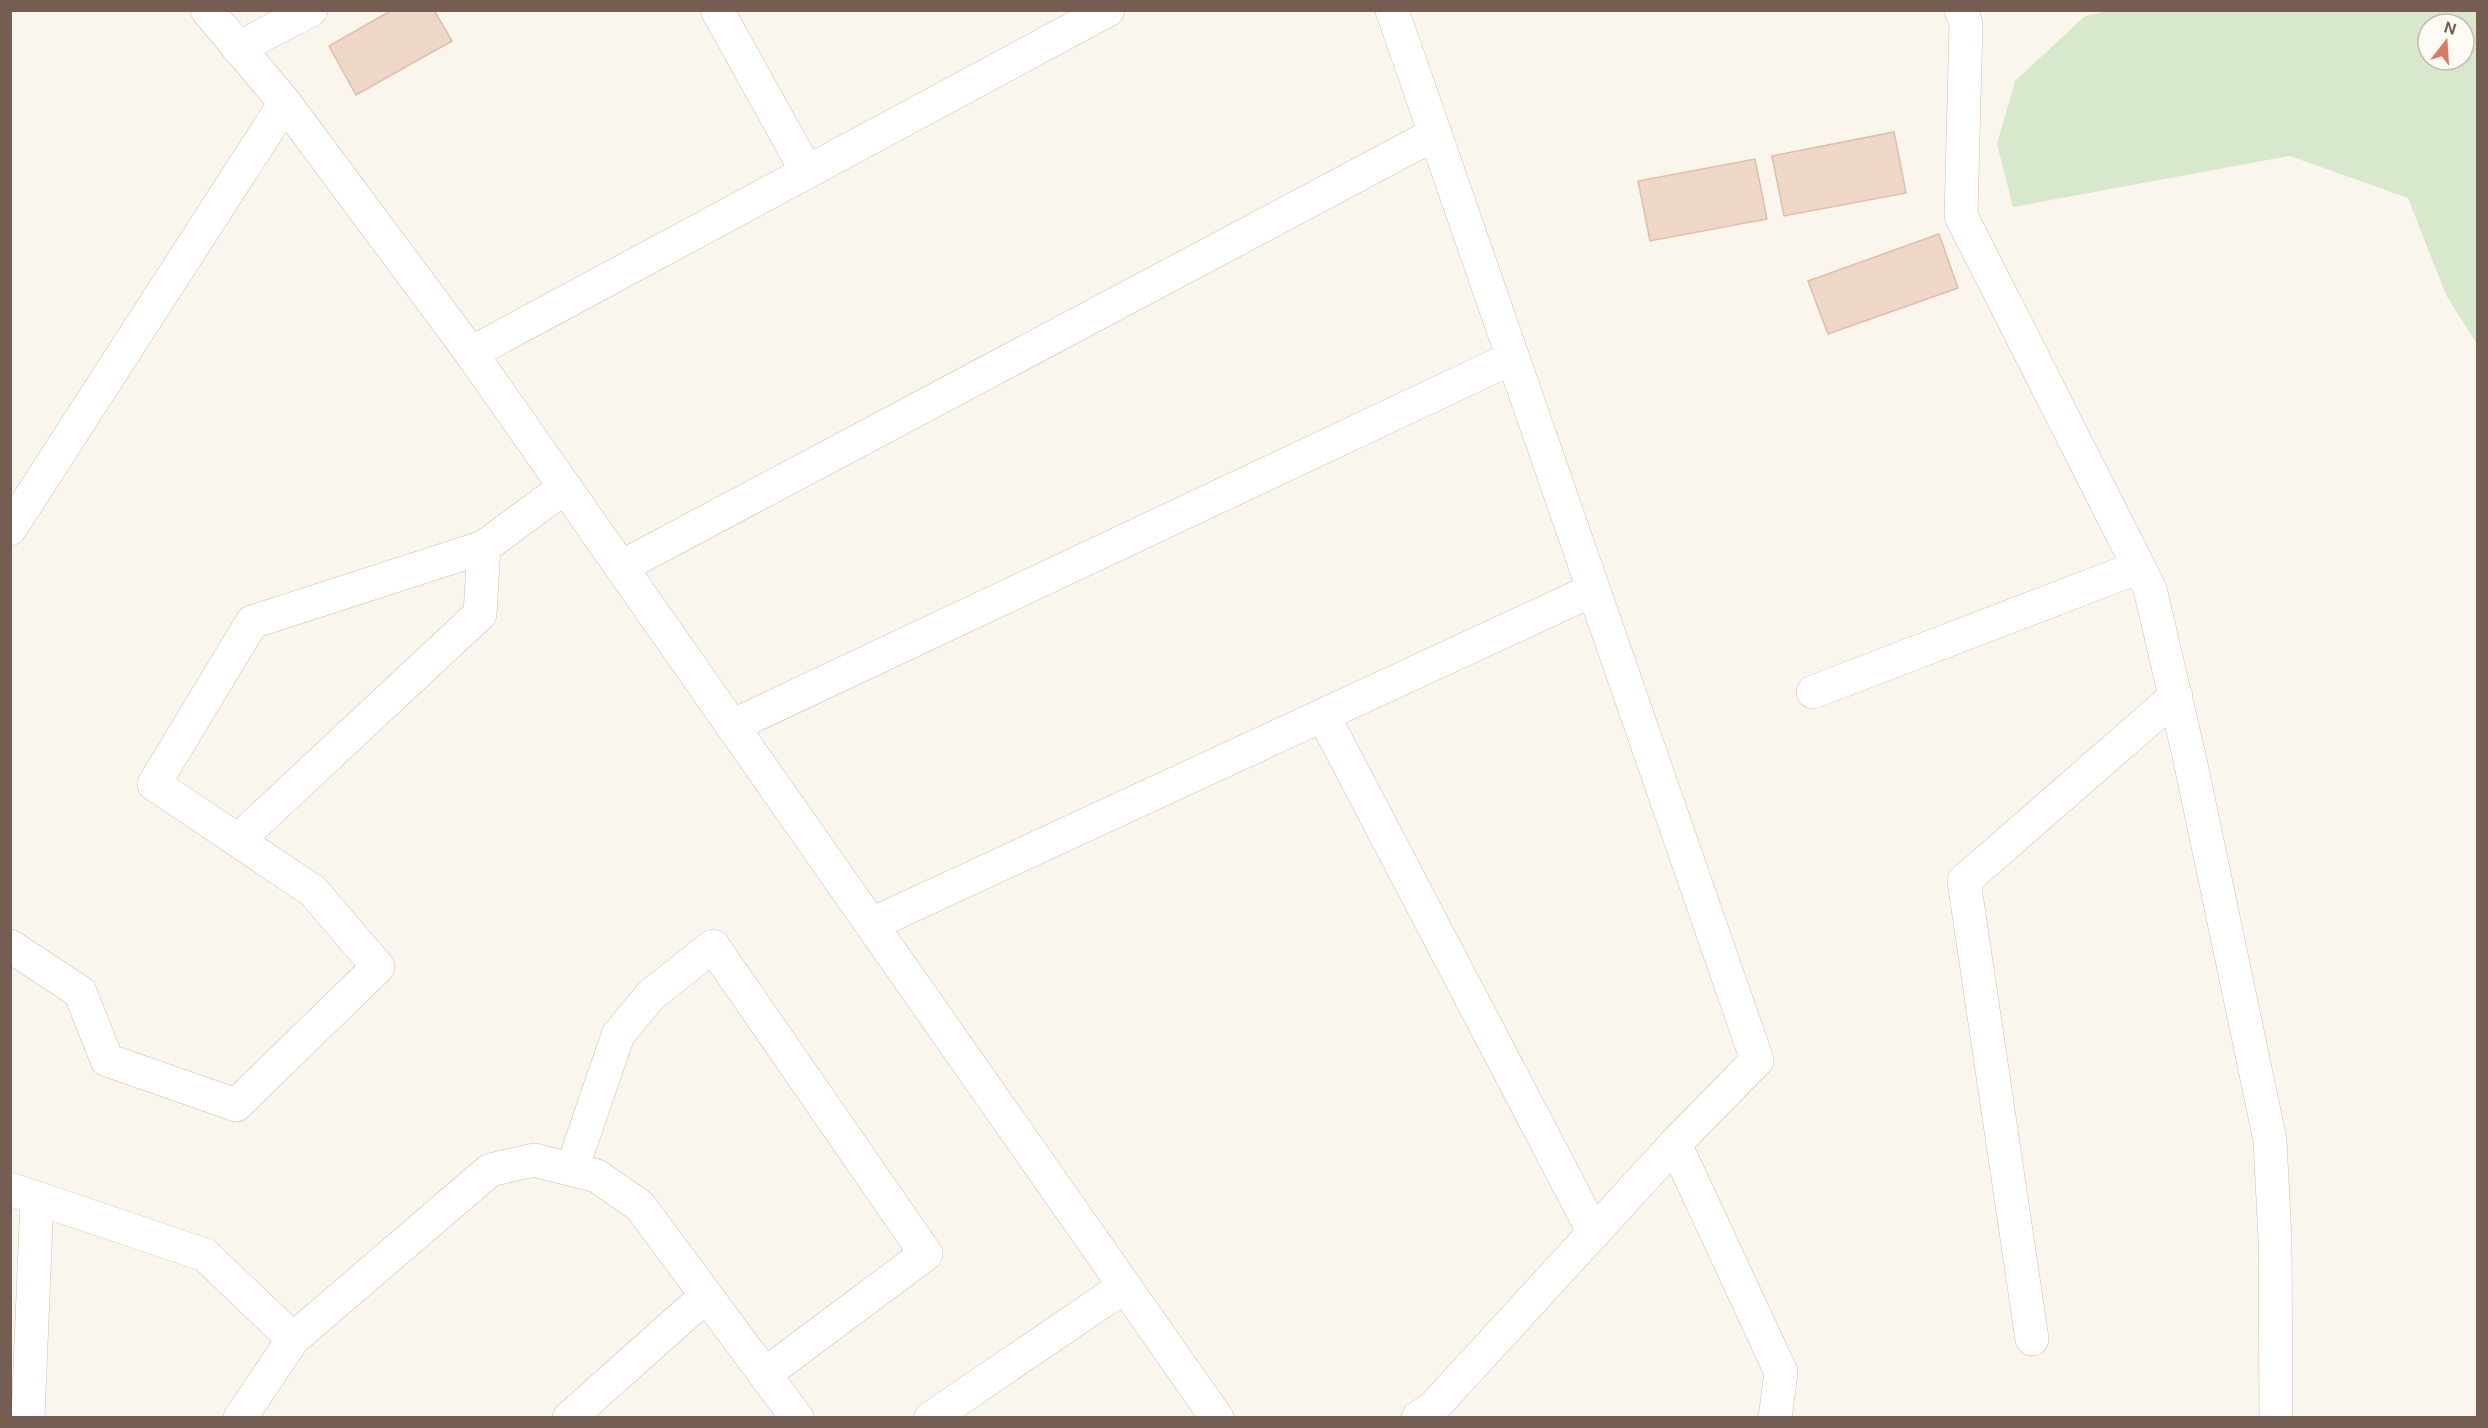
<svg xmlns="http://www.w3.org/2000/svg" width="2488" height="1428" font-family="'DM Sans',sans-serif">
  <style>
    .green { fill: #d7e8cc; fill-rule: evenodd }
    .building { fill: #eed7c7; stroke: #dfbea9; stroke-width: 1.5 }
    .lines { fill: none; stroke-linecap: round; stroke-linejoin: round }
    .minor-casing { stroke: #cdbfb3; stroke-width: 34 }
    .minor { stroke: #fff; stroke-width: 33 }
  </style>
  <rect width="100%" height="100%" fill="#fbf6ed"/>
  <path class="green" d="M2107,11H2477V344L2446,295L2408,198L2290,156L2013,207L1997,144L2015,81L2085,16ZM2428,24H2464V60H2428Z"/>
  <g class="building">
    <path d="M392,10H434L452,41L356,95L329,46Z"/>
    <path d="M1894,132L1906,193L1784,216L1772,156Z"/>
    <path d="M1755,159L1767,219L1650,241L1638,181Z"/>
    <path d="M1939,234L1958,288L1828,334L1808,281Z"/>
  </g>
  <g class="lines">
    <defs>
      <g id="minor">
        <path d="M207,10L285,103L471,353L1217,1418"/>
        <path d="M717,10L807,172"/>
        <path d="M1392,10L1757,1060L1675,1144L1781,1372L1775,1418"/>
        <path d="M1961,10L1966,24L1961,216L2150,589L2190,760L2270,1140L2275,1241L2276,1418"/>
        <path d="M238,48L311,10"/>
        <path d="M471,353L1108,10"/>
        <path d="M10,529L285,103"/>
        <path d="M621,567L1435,134"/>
        <path d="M1813,692L2139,567"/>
        <path d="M1323,715L1594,1233"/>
        <path d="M732,726L1512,358"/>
        <path d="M238,840L480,614L484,547"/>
        <path d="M872,924L1593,590"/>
        <path d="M10,946L80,992L107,1060L236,1105L378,967L313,891L154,784L252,622L484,547L565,487"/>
        <path d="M572,1169L618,1035L651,995L713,946L926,1254L765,1374"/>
        <path d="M10,1189L205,1255L293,1339"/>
        <path d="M2032,1339L1964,881L2176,696"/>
        <path d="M28,1418L37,1198"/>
        <path d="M240,1418L293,1339L490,1170L534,1160L597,1176L640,1206L797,1418"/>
        <path d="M569,1418L706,1296"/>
        <path d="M931,1418L1125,1286"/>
        <path d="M1418,1418L1432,1409L1675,1144"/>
      </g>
    </defs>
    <use href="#minor" class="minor-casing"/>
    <use href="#minor" class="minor"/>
  </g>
  <rect width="2488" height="1428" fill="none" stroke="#755e51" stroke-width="24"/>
  <g transform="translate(2446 42) rotate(17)"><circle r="28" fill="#fefaf4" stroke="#c7bcb3" stroke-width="1.5"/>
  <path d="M0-4.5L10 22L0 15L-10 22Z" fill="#d87c5f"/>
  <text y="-9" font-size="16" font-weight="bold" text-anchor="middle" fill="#755e51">N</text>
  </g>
</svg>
